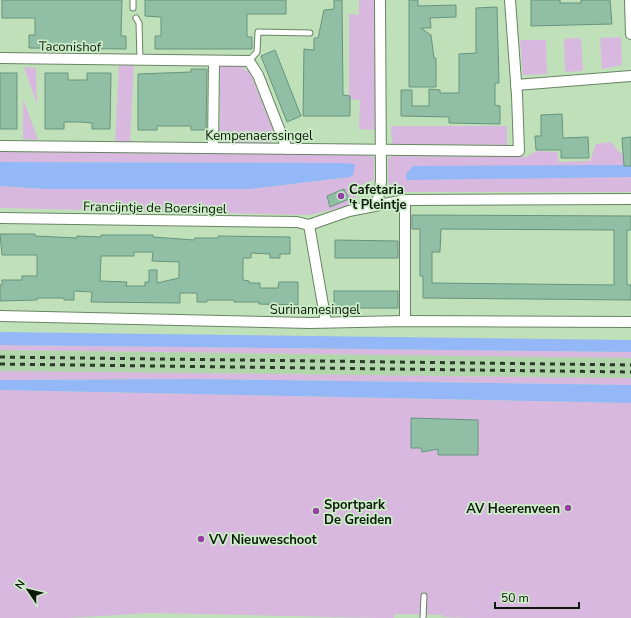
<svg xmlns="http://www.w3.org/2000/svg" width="631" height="618" font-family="'Nunito Sans',sans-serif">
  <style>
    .built { fill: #b1d6ab }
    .green { fill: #d9b8df }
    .water { fill: #94b8f7 }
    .building { fill: #90bfa6; stroke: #66947c; fill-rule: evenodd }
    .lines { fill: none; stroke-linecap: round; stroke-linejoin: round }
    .lane-casing { stroke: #678562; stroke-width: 7 }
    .street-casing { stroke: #678562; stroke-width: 12 }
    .lane { stroke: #fff; stroke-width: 5 }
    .street { stroke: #fff; stroke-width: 10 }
    .rail { stroke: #2a3928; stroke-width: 3; stroke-dasharray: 5 5; stroke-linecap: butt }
    .poi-dot { fill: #983ea9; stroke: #ccedc7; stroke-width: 1.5 }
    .labels { text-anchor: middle; stroke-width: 3.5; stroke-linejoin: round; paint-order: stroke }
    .street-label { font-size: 13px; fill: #0d190c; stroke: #ccedc7 }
    .poi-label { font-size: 13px; font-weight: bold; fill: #0d190c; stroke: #ccedc7; text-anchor: start }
  </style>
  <rect width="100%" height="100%" fill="#c0e0ba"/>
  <path class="built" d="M0,350L631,358V378L0,371Z"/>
  <g class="green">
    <path d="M359,0H375L376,130L359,129L360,100L349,99V14L359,15Z"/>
    <path d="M621,37L622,65L602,69L600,38Z"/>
    <path d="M581,38L583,71L565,72L564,39Z"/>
    <path d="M520,40H546L547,74L523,75Z"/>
    <path d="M236,63V66H241L247,71L249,70L275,135H217V131L220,127V73L218,66Z"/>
    <path d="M119,65L134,66L130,142L115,143Z"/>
    <path d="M24,67L36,68L37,105Z"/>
    <path d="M23,98L38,140L23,139Z"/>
    <path d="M391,126H507V145L392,144Z"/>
    <path d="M217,138H275L269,144L219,143Z"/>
    <path d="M611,142L620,153L631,154V165L406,179L631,177V192H398L388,182V160L389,157L393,156L525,157L538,151L557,152L559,162L590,161L596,144Z"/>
    <path d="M0,152L363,155L374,157V180C362,182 354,192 355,204L309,215L0,208V186L45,189H249L350,177L341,163L0,162Z"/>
    <path d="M0,345L631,352V358L0,350Z"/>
    <path d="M0,371L631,378V385L193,379L0,380Z"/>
    <path d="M0,390L631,403V618H469L443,617V615L395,614L394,618H376L151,613L67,618H0Z"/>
  </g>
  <g class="water">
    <path d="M0,162L341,163L355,164L353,175L350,177L249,189H45L0,186Z"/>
    <path d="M631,165V177L406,180V174L413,166Z"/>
    <path d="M0,332L631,340V352L0,345Z"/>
    <path d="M193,379L631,385V403L0,390V380Z"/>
  </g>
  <g class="building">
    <path d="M2,0H122L121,36H126V49L29,48V35H35V18H2Z"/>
    <path d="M145,0H286V14H247V37H252V49H155V36H161V17L145,16Z"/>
    <path d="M334,0H342L343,95L350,96V116H303L304,49L314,50V38H318L324,10L334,9Z"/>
    <path d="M409,0H418V6L456,5V17L430,18L431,28H421L431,35L434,58H436V87H409Z"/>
    <path d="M531,0H560V3H581V0H610L612,24L531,26Z"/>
    <path d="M497,7L499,83H495V105L500,106V124L449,123V117L401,116V90H412V106H429V89L440,90V93H459V54L476,53V8Z"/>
    <path d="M275,50L301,116L287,122L261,56Z"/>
    <path d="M191,69H207L206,130H191V126H157V130H138V74L191,72Z"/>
    <rect x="0" y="73" width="17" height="56"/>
    <path d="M45,73H68V80H87V73H111L110,129H92V123L80,122H64V129H45Z"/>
    <path d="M562,114L563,138L588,137L589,158H561V150H536L535,136H541V115Z"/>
    <path d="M631,137V166H624L622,138Z"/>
    <path d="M344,189L349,199L330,207L327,196Z"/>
    <path d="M412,215L631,216V230H627V285H631V300L423,298V276H420V229H412ZM441,229L614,230V285L432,283V252H440Z"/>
    <path d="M0,234H35V236L77,238V236L101,237V235H153V237L194,240L195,238H218V236L290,237V254H280V258H270V254L251,253V258H243V280L249,281V283H260V288H278L279,282H298V305L259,304V302H234V300H207V302H197V293H180V303L91,302L92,292L74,291V300H64V298H37V300L0,301V285H2V280H22V276H37V255H2ZM134,252H153L152,261L179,262V278L157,283V270H149V282H145V286H126L127,282L100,281L101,256H134Z"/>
    <path d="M335,240L398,241V258H335Z"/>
    <rect x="334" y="291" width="64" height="17"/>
    <path d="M411,418L478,420V455H438V449L422,452L421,448H411Z"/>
  </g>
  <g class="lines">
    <defs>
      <g id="lane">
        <path d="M133,0V8"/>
        <path d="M136,18L139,23L140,60"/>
        <path d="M249,61L257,52L258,32L310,33"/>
        <path d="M423,618L424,596"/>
      </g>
      <g id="street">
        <path d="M630,0L631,34"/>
        <path d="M0,58L249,61L258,75L287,149"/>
        <path d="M516,85L631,76"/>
        <path d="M0,146L519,151L517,95L510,0"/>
        <path d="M213,148L214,61"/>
        <path d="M405,200V321"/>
        <path d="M377,205L381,181L380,0"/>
        <path d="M0,218L297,222L309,225L349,211L405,200L631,199"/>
        <path d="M309,225L326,322"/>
        <path d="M0,316L310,323L405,321L631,322"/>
      </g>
    </defs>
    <use href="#lane" class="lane-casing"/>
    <use href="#street" class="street-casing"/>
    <use href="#lane" class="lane"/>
    <use href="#street" class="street"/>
    <g class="rail">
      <path d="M0,357L631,365"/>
      <path d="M0,364L631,372"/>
    </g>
  </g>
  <g class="poi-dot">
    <circle cx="341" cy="196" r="4"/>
    <circle cx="568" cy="508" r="4"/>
    <circle cx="316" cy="511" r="4"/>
    <circle cx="201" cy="539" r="4"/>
  </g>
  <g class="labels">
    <g class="street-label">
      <text transform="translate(70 46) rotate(1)" y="5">Taconishof</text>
      <text x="259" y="140">Kempenaerssingel</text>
      <text transform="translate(155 207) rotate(1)" y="5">Francijntje de Boersingel</text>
      <text x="315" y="314">Surinamesingel</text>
    </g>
    <g class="poi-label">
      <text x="349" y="194">Cafetaria<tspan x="349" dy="15">'t Pleintje</tspan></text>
      <text x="324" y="509">Sportpark<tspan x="324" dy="15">De Greiden</tspan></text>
      <text x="560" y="513" text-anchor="end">AV Heerenveen</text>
      <text x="209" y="544">VV Nieuweschoot</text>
    </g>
  </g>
  <g transform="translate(28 590) rotate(305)" stroke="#ccedc7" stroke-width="3" paint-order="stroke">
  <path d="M0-3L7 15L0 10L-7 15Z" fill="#0d190c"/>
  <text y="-6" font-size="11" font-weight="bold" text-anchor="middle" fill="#0d190c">N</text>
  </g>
  <path d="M495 602v6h84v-6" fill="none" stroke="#0d190c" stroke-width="2"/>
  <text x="501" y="602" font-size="12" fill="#0d190c" stroke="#ccedc7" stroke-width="3" paint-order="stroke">50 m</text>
</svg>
